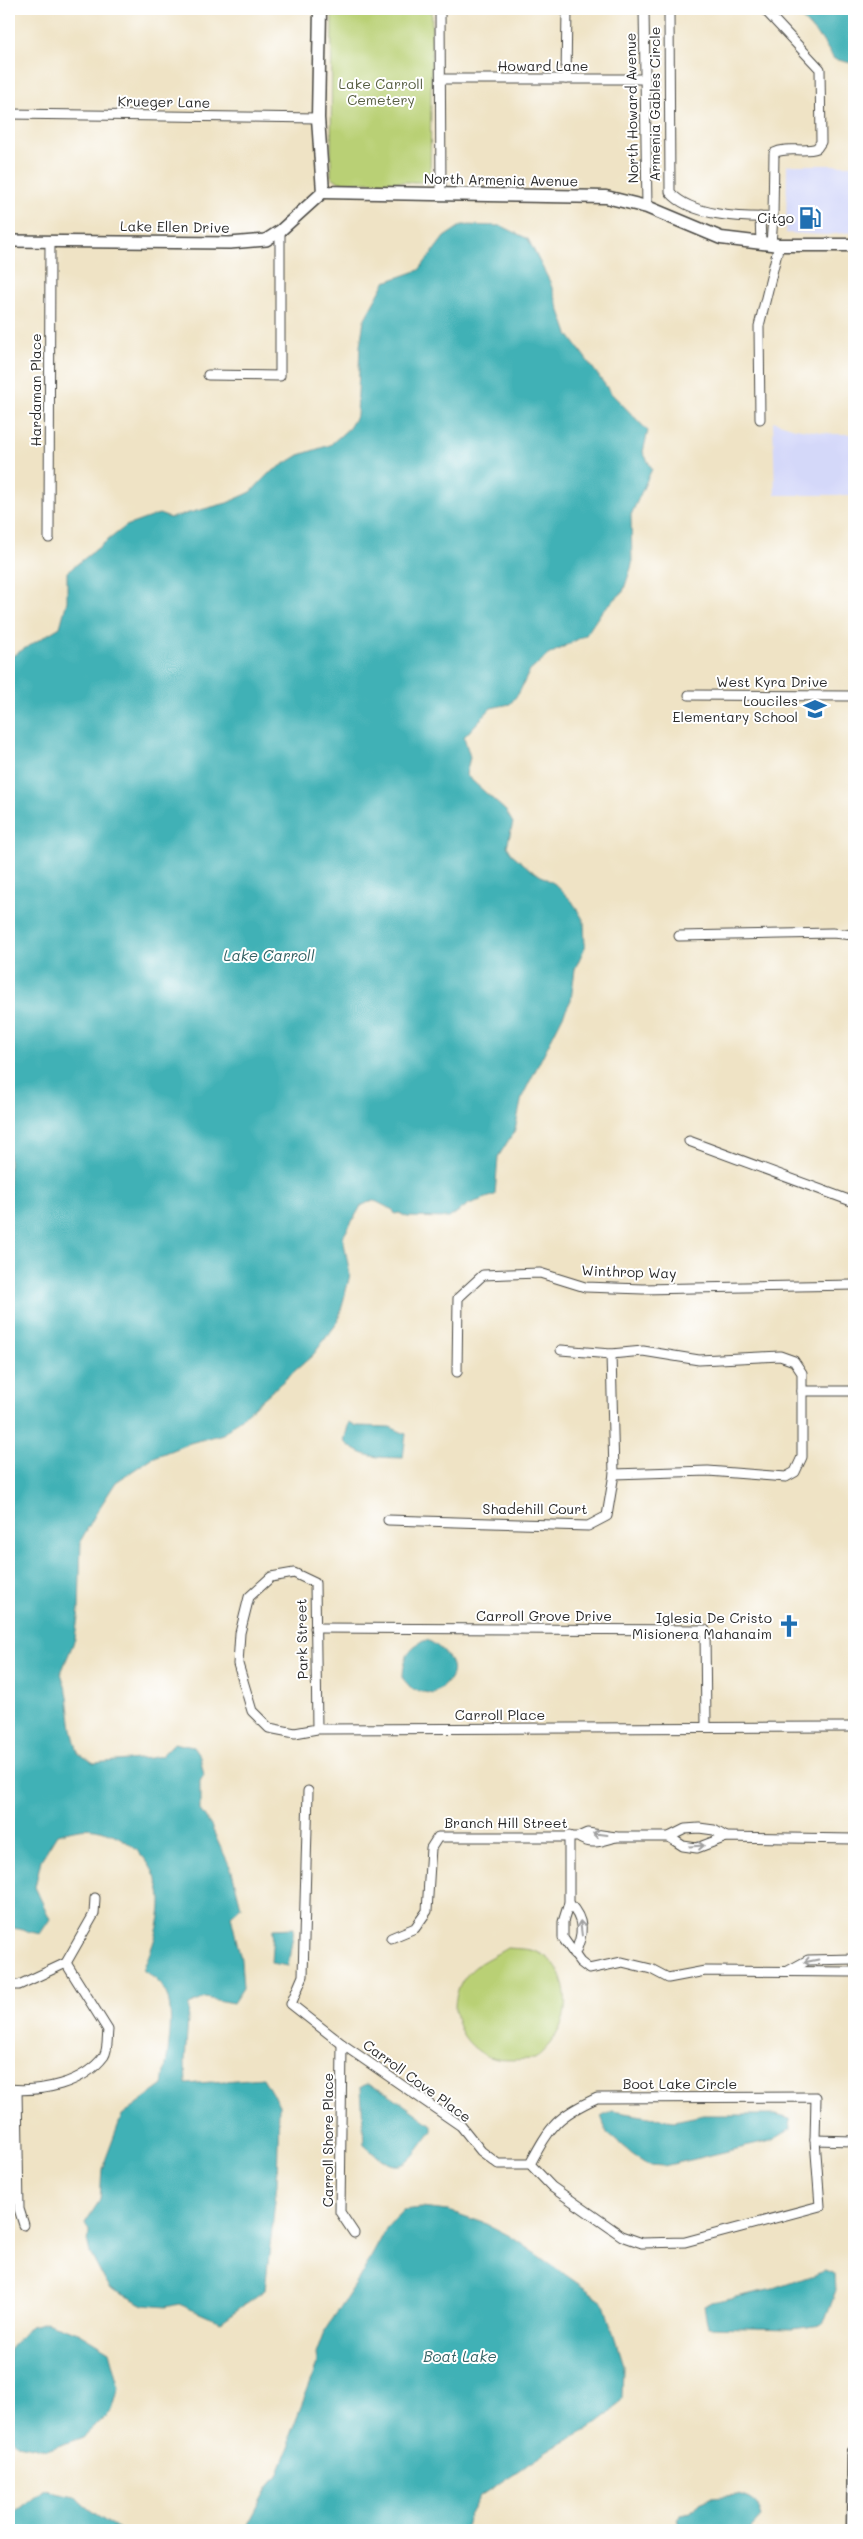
<svg xmlns="http://www.w3.org/2000/svg" width="863" height="2539" font-family="Mali,sans-serif">
  <style>
    .built { fill: #d4d8f9 }
    .green { fill: #b9d074; stroke: #727e50 }
    .water { fill: #40b1b6; stroke: #366e70 }
    .lines { fill: none; stroke-linecap: round; stroke-linejoin: round }
    .minor-casing { stroke: #484742; stroke-width: 11 }
    .tertiary-casing { stroke: #484742; stroke-width: 14 }
    .secondary-casing { stroke: #484742; stroke-width: 15 }
    .minor { stroke: #fff; stroke-width: 9 }
    .tertiary { stroke: #fff; stroke-width: 11 }
    .secondary { stroke: #fff; stroke-width: 12 }
    .oneway { stroke: #a0a0a0 }
    .labels { text-anchor: middle; stroke-width: 4; stroke-linejoin: round; paint-order: stroke }
    .street-label { font-size: 14px; fill: #2b2b2b; stroke: #fff }
    .park-label { font-size: 14px; fill: #565d41; stroke: #fff }
    .poi-label { font-size: 14px; fill: #2b2b2b; stroke: #fff; text-anchor: end }
    .water-label { font-size: 15px; font-style: italic; fill: #336163; stroke: #fff }
  </style>
  <rect width="100%" height="100%" fill="#fff"/>
  <filter id="ink" filterUnits="userSpaceOnUse"><feTurbulence type="fractalNoise" baseFrequency=".02" numOctaves="2"/><feDisplacementMap in="SourceGraphic" scale="10" xChannelSelector="R" yChannelSelector="G"/><feConvolveMatrix kernelMatrix="1 2 1 2 8 2 1 2 1" color-interpolation-filters="sRGB"/></filter>
  <filter id="wash" filterUnits="userSpaceOnUse"><feTurbulence type="fractalNoise" baseFrequency=".0096" numOctaves="4" result="noise"/><feDisplacementMap in="SourceGraphic" scale="20" xChannelSelector="R" yChannelSelector="G"/><feGaussianBlur stdDeviation="1.12" result="paint"/><feColorMatrix in="noise" values="0 0 0 0 0 0 0 0 0 0 0 0 0 0 0 0 0 1.4 0 .05"/><feComposite in="paint" operator="in"/></filter>
  <g filter="url(#wash)">
    <rect width="100%" height="100%" fill="#efe3c5"/>
    <g class="built">
      <path d="M787,165H854V232L826,235L786,233Z"/>
      <path d="M773,421L795,428L834,434H854V495H775Z"/>
    </g>
    <g class="green">
      <path d="M332,9H432L430,182H339L331,176Z"/>
      <path d="M507,1948C518,1949 531,1948 541,1954C552,1959 559,1970 562,1980C572,2013 560,2037 535,2059C521,2059 502,2062 489,2057C453,2041 442,1995 474,1968C483,1960 496,1955 507,1948Z"/>
    </g>
    <g class="water">
      <path d="M793,9H854V62L851,63L834,59L822,40Z"/>
      <path d="M462,225L502,226L528,239L550,282L568,334L611,393L648,431L643,452L652,469L631,515L632,565L623,592L602,611L586,635L548,655L529,672L519,693L510,704L491,708L464,737L470,757L466,775L506,811L513,823L507,846L512,854L531,870L555,884L572,901L584,921L585,947L575,969L571,1000L522,1097L515,1130L498,1157L495,1195L469,1204L449,1218L407,1217L399,1213L395,1214L393,1210L373,1200L361,1206L343,1237L350,1275L338,1322L313,1355L223,1434L190,1443L152,1458L116,1482L98,1510L81,1540L79,1610L75,1639L61,1673L68,1696L72,1730L78,1753L94,1763L150,1758L161,1756L174,1743L193,1747L200,1757L204,1775L200,1781V1810L211,1826L232,1871L241,1907L231,1916L241,1960L243,1988L233,2003L205,1998L189,2005L185,2061L186,2084L263,2078L279,2105L277,2184L265,2290L220,2322L179,2304L166,2307L144,2305L112,2289L103,2278L90,2253L88,2244L89,2231L85,2223L100,2200L102,2169L122,2115L163,2085C166,2060 177,2014 165,1991C161,1982 150,1975 143,1970C152,1948 162,1923 161,1899C159,1865 128,1834 95,1829C82,1827 69,1831 57,1834L41,1860L35,1887L50,1919L40,1934L9,1927V658L60,627L67,601V572L126,526L159,514L170,518L227,503L251,492L268,474L299,455L330,445L349,428L357,415L360,346L364,320L385,282L419,270L444,237Z"/>
      <path d="M349,1422L357,1426L390,1427L406,1434L403,1458C377,1457 363,1459 344,1441Z"/>
      <path d="M427,1640C440,1646 461,1664 449,1680C445,1685 439,1690 434,1694L413,1690L403,1679C403,1660 408,1645 427,1640Z"/>
      <path d="M294,1928L288,1966L271,1963L273,1929Z"/>
      <path d="M367,2084L389,2094L432,2125V2131C405,2166 403,2180 364,2145L361,2087Z"/>
      <path d="M612,2111L674,2121L703,2115H776L790,2119L791,2129L771,2141L664,2166L649,2165L633,2155L607,2133L601,2117Z"/>
      <path d="M421,2208L449,2211L487,2224L510,2236L603,2301L623,2365L622,2398L610,2413L589,2429L549,2450L480,2496L469,2516L465,2530H245L268,2487L278,2475L290,2445V2435L312,2378L317,2363L316,2354L324,2332L359,2279L388,2226L403,2210Z"/>
      <path d="M825,2271L835,2275L836,2290L823,2325L792,2329L708,2327L704,2306L712,2302L773,2289Z"/>
      <path d="M46,2322L81,2334L109,2351L119,2388L112,2411L83,2437L47,2450L17,2444L9,2434V2350L30,2326Z"/>
      <path d="M44,2490L75,2496C86,2510 106,2520 121,2530H9V2517Z"/>
      <path d="M739,2495C753,2499 758,2502 762,2516L749,2530H680L677,2518L681,2514L691,2512L699,2502L710,2497Z"/>
    </g>
  </g>
  <g filter="url(#ink)">
    <g class="lines">
      <defs>
        <g id="minor">
          <path d="M440,9L441,194"/>
          <path d="M644,9L647,207"/>
          <path d="M669,9L670,192C690,216 743,218 773,217L774,153C787,146 804,153 817,148L821,142L820,69L764,9"/>
          <path d="M441,79H644"/>
          <path d="M566,79L567,9"/>
          <path d="M9,114L318,118"/>
          <path d="M760,217L761,242"/>
          <path d="M771,244L773,217"/>
          <path d="M208,375L280,376V231"/>
          <path d="M760,419L759,326L779,245"/>
          <path d="M49,538L50,241"/>
          <path d="M689,695L854,696"/>
          <path d="M679,936L832,933L854,935"/>
          <path d="M689,1141L854,1202"/>
          <path d="M561,1350L611,1354L643,1351L699,1360L780,1356L794,1361L802,1373V1457L795,1472L786,1477L708,1471L614,1474"/>
          <path d="M457,1372L458,1298L483,1275L540,1273L585,1287L643,1289L854,1285"/>
          <path d="M802,1391H854"/>
          <path d="M388,1520L588,1526L607,1516L614,1474L611,1354"/>
          <path d="M315,1628L705,1630L706,1727"/>
          <path d="M317,1729L315,1583L294,1573L271,1577L249,1597L240,1633L238,1664L252,1711L269,1728L295,1733L317,1729L854,1727"/>
          <path d="M308,1791L303,1976L291,2004L342,2044L461,2126L481,2151L498,2164H530L552,2187L622,2236L642,2243L685,2242L820,2206L815,2140L816,2097L597,2098C557,2116 551,2125 530,2164"/>
          <path d="M569,1836V1903L563,1922V1938L580,1962L589,1969L622,1962L651,1969L668,1978L705,1971L854,1972"/>
          <path d="M616,1837H669L685,1829L699,1828L714,1830L726,1837"/>
          <path d="M669,1837L683,1846L697,1848L726,1837L854,1839"/>
          <path d="M569,1903C585,1920 584,1934 574,1955"/>
          <path d="M391,1938L415,1928L427,1911L431,1848L438,1837H578L587,1833L616,1837C602,1841 591,1846 578,1837"/>
          <path d="M788,1971L808,1960L854,1959"/>
          <path d="M9,1985H19L66,1963L94,1914L95,1898"/>
          <path d="M342,2044L340,2212L354,2233"/>
          <path d="M9,2089C41,2092 83,2084 104,2056C108,2050 107,2037 108,2030L66,1963"/>
          <path d="M17,2090L19,2209L24,2225"/>
          <path d="M815,2140L854,2141"/>
        </g>
        <path id="tertiary" d="M9,241L230,243L266,240L280,231L323,192"/>
        <g id="secondary">
          <path d="M320,9L318,118L323,192L606,197L647,207L721,238L779,245H854"/>
          <path d="M853,2530L854,2452"/>
        </g>
      </defs>
      <use href="#minor" class="minor-casing"/>
      <use href="#tertiary" class="tertiary-casing"/>
      <use href="#secondary" class="secondary-casing"/>
      <use href="#minor" class="minor"/>
      <use href="#tertiary" class="tertiary"/>
      <use href="#secondary" class="secondary"/>
    </g>
    <defs><path id="oneway-shaft" d="M-6 0H5M1.5-3L5.5 0L1.5 3" fill="none" stroke-width="1.6" stroke-linecap="round" stroke-linejoin="round" transform="scale(1.25)"/></defs>
    <g class="oneway">
      <use href="#oneway-shaft" transform="translate(600 1834) rotate(-173)"/>
      <use href="#oneway-shaft" transform="translate(697 1846) rotate(-4)"/>
      <use href="#oneway-shaft" transform="translate(581 1928) rotate(-97)"/>
      <use href="#oneway-shaft" transform="translate(811 1961) rotate(169)"/>
    </g>
  </g>
  <defs>
    <symbol id="fuel-bare" viewBox="-9 -9 18 18"><path d="M-5.5-6h7V0h2V4h1.3V-2.5L3-4.5l.8-.8L6-3V5H2.5V1h-1V6h-7ZM-4.2-4.7v3.2H.2V-4.7Z" fill="#1f6fb2" stroke="#fff" stroke-width="2.5" paint-order="stroke"/></symbol>
    <symbol id="school-bare" viewBox="-9 -9 18 18"><path d="M0-5L7-2L0 1L-7-2ZM-4 1L0 2.5L4 1V4Q0 6-4 4Z" fill="#1f6fb2" stroke="#fff" stroke-width="2.5" paint-order="stroke"/></symbol>
    <symbol id="church-bare" viewBox="-9 -9 18 18"><path d="M-1.2-6h2.4v3.5h3.3v2.4h-3.3V6h-2.4V-.1h-3.3v-2.4h3.3Z" fill="#1f6fb2" stroke="#fff" stroke-width="2.5" paint-order="stroke"/></symbol>
  </defs>
  <g fill-rule="evenodd">
    <use href="#fuel-bare" x="794" y="202" width="32" height="32"/>
    <use href="#school-bare" x="799" y="693" width="32" height="32"/>
    <use href="#church-bare" x="773" y="1610" width="32" height="32"/>
  </g>
  <g class="labels">
    <g class="street-label">
      <text x="543" y="71">Howard Lane</text>
      <text transform="translate(164 102) rotate(1)" y="5">Krueger Lane</text>
      <text transform="translate(655 104) rotate(-90)" y="5">Armenia Gables Circle</text>
      <text transform="translate(632 108) rotate(-91)" y="5">North Howard Avenue</text>
      <text transform="translate(501 180) rotate(1)" y="5">North Armenia Avenue</text>
      <text transform="translate(175 227) rotate(1)" y="5">Lake Ellen Drive</text>
      <text transform="translate(36 390) rotate(-90)" y="5">Hardaman Place</text>
      <text x="772" y="687">West Kyra Drive</text>
      <text transform="translate(629 1272) rotate(2)" y="5">Winthrop Way</text>
      <text x="535" y="1514">Shadehill Court</text>
      <text x="544" y="1621">Carroll Grove Drive</text>
      <text transform="translate(302 1639) rotate(-91)" y="5">Park Street</text>
      <text x="500" y="1720">Carroll Place</text>
      <text x="506" y="1828">Branch Hill Street</text>
      <text transform="translate(417 2081) rotate(36)" y="5">Carroll Cove Place</text>
      <text x="680" y="2089">Boot Lake Circle</text>
      <text transform="translate(328 2140) rotate(-90)" y="5">Carroll Shore Place</text>
    </g>
    <g class="park-label">
      <text x="381" y="89">Lake Carroll<tspan x="381" dy="16">Cemetery</tspan></text>
    </g>
    <g class="poi-label">
      <text x="794" y="223">Citgo</text>
      <text x="798" y="706">Louciles<tspan x="798" dy="16">Elementary School</tspan></text>
      <text x="772" y="1623">Iglesia De Cristo<tspan x="772" dy="16">Misionera Mahanaim</tspan></text>
    </g>
    <g class="water-label">
      <text x="269" y="961">Lake Carroll</text>
      <text x="460" y="2362">Boat Lake</text>
    </g>
  </g>
  <rect width="863" height="2539" fill="none" stroke="#fff" stroke-width="30"/>
</svg>
